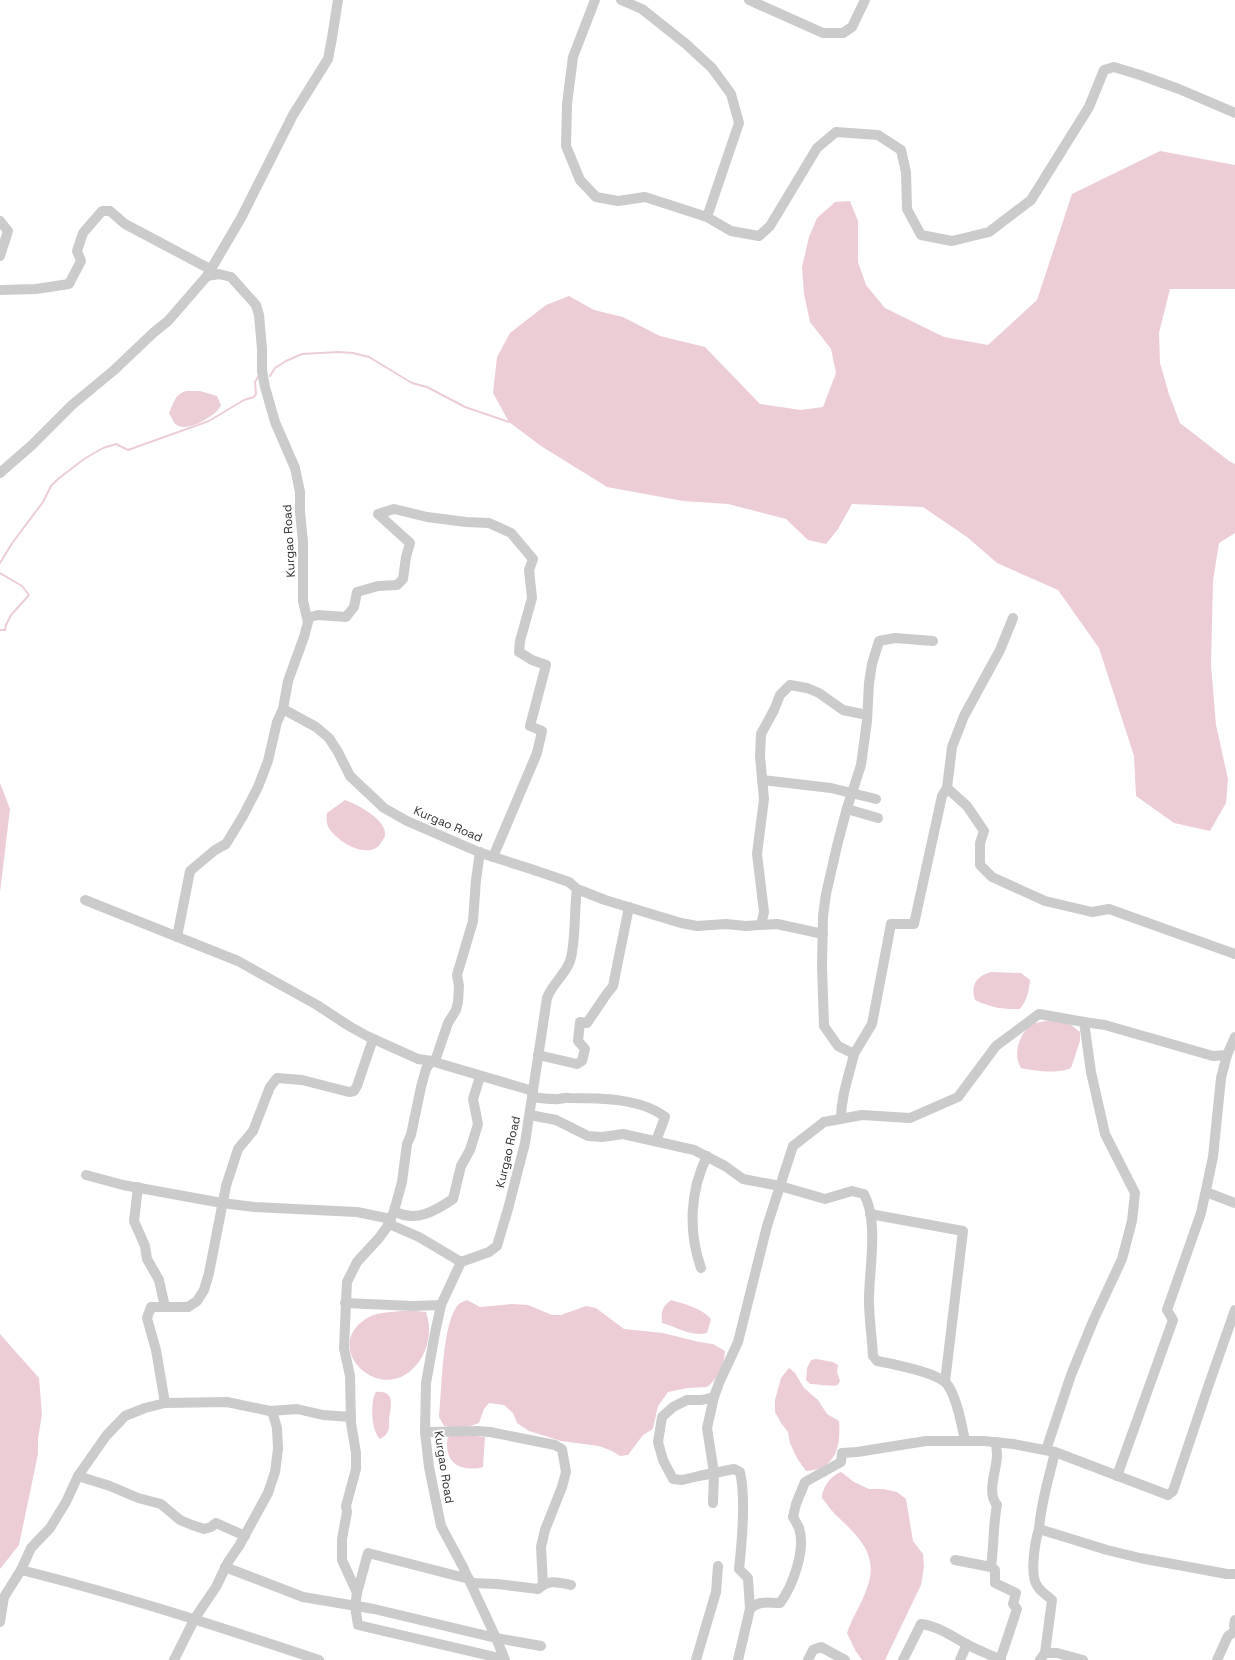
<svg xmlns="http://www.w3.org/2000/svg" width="1235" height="1660" font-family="'Space Grotesk',sans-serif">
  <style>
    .water { fill: #eccdd6 }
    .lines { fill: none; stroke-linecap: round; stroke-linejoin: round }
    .stream { stroke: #eccdd6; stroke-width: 2 }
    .minor { stroke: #cbcbcb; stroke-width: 10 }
    .labels { text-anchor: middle; stroke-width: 4; stroke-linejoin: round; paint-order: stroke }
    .street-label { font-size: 12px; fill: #313131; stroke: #fff }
  </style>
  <rect width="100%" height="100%" fill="#fff"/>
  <g class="water">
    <path d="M1160,151L1235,165V289H1170L1159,333L1160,363L1169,394L1180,423L1229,461L1235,464V533L1219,543L1213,581L1211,665L1216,725L1228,779L1226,803L1210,831L1174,823L1136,796L1134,756L1099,648L1058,590L997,563L967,537L923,507L852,504L838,529L826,544L808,540L786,519L728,504L683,501L607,487L541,446L509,422L493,393L497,357L510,333L546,305L569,296L594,310L623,317L660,336L705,347L760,404L801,410L823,407L836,373L831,349L810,322L804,294L802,267L809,237L817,218L835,202L850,201L858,221V262L866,285L885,308L944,337L988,345L1037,300L1072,194Z"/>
    <path d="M186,391H200L217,396L221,405C217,415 195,427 184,427C181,427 178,426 175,424L169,413C174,403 174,395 186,391Z"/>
    <path d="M0,783L10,809L0,892Z"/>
    <path d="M345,800C357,804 387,820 385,835C385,838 382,840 381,843C371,858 347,847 337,837C329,830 325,825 327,813Z"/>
    <path d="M991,972L1021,973L1030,980C1029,991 1027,1000 1020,1009C1004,1010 989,1007 975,1000C970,984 977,976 991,972Z"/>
    <path d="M1051,1020L1070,1024L1080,1032V1041L1071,1068C1059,1074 1034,1071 1021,1068C1012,1053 1020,1036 1030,1024Z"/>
    <path d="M467,1300L480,1307L512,1304L528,1305L552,1315H561L586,1306L596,1308L624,1329L663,1333L699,1342L713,1344L725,1351C724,1366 719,1377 707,1387L688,1388L668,1392L658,1406L653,1429L643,1435L628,1455L620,1456L612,1451L599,1446L561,1441L529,1431L517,1423L513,1413L504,1405L489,1403L484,1409L479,1423C467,1428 457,1429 444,1426L439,1417C442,1393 442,1319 459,1304C461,1302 465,1301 467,1300Z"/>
    <path d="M671,1300C684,1304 702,1308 711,1319L707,1333C691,1337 677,1327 662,1323C661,1311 662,1307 671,1300Z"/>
    <path d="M402,1311H416L426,1312C431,1326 430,1343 422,1357C387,1416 313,1345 371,1316C379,1312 393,1312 402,1311Z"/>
    <path d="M0,1334L39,1378L42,1414L38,1439V1454L19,1545L0,1569Z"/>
    <path d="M816,1359L833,1362L838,1365L837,1372L840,1381L838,1385C833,1387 816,1384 810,1384L806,1380L807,1368L811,1360Z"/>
    <path d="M789,1368L795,1373L804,1388L818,1400L827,1414L839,1421C841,1446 836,1470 806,1471L797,1458L790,1443L788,1432L781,1423L775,1412V1400L781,1378Z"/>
    <path d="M376,1392C396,1390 391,1407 389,1420C389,1425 390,1429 387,1433C385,1436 383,1437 380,1439C371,1431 370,1402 376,1392Z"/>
    <path d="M457,1434L485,1437L483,1467C475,1470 459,1469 453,1462C447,1456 445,1442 449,1436Z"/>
    <path d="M841,1472L854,1482L869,1489H883L897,1492L906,1499L913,1541L923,1554L924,1567L921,1585L885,1660H862L855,1650L847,1633C852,1617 862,1604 867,1588C879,1556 860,1538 838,1517C832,1512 827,1504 822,1498C822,1488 831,1475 841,1472Z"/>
  </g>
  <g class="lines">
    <g class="stream">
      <path d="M270,376L275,368L286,361L302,354L338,352L353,353L369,357L412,383L427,387L465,407L509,422"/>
      <path d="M0,563L13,542L43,502L51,486L58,479L84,459L103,448L116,444L128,450L209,421L244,400L254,397L256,394L255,382L258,377"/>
      <path d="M0,573L22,586L29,595L11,615L6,625L5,630H0"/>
    </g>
    <g class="minor">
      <path d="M595,0L573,57L567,104L566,146L580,180L596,197L618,201L645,197L707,217L731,231L759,236L770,226L817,148L836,132L878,135L901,150L906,172L907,209L921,235L952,241L989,232L1031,200L1089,107L1104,70L1114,67L1140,75L1179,89L1235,113"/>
      <path d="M621,0L642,9L686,44L712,68L731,94L739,123L707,217"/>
      <path d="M749,0L823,33H843L852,27L865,0"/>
      <path d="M0,221L8,231L0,256"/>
      <path d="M207,276L241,218L293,115L328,59L332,38L338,0"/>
      <path d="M0,290L36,289L69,284L81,261L77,251L83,233L102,211H110L125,224L210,269"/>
      <path d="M0,473L32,445L72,405L113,371L153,333L168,321L207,276L219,274L231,277L256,305L259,315L262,349V371L265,387L275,422L295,468L300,492V512L303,542V601L308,622L304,637L288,681L283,709L316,727L329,738L338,752L350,776L384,808L407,821L481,853L534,870L569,882L577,889L605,900L681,923L697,926L726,924L746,926L777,924L823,934"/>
      <path d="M307,618L318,615L346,617L354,607L357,592L378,586L397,585L403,579L406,557L410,543L378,514L394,509L427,517L466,522L489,523L511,533L533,559L529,570L532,598L520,641L519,652L532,660L546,665L530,726L542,731L537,753L493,857"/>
      <path d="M1013,618L1000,650L964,716L952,747L947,788L967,806L984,831L980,843V865L992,877L1045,901L1092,912L1109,909L1235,954"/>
      <path d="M762,780L831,788L876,799"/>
      <path d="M847,809L878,818"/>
      <path d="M85,900L238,961L317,1005L349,1026L367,1036L418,1059L431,1061H435L448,1023L456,1010L458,1002L459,986L457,975L473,921L476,880L480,852"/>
      <path d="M761,925L764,912L757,854L764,799L760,756L761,734L774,710L780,695L790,685L807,688L819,693L843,710L867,715"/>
      <path d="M177,937L190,871L215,850L226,844L243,816L258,787L268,761L277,722L283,709"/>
      <path d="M854,1054L872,1024L891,924H914L942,796L947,788"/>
      <path d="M538,1055L577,1064L582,1061L585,1049L578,1041L580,1022L587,1023L606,995L613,986L629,907"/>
      <path d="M532,1097C539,1098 547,1099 554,1099C559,1100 564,1097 569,1098C599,1098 641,1098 665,1117L656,1141"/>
      <path d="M530,1115L556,1120L588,1136L602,1137L623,1134L694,1150L725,1166L743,1179L780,1186L825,1199L852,1191L864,1194C879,1222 869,1269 869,1300C869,1319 872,1337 873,1356L877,1361C893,1364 933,1372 945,1382C956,1392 962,1426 965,1441"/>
      <path d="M841,1119C841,1096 849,1076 854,1054L838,1046L824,1026L822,966L823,916L826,894L837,846L847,808L861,765L867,721L869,683L872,664L879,641L895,638L933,641"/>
      <path d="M86,1175L123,1185L222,1203L254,1207L357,1212L391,1219"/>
      <path d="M138,1187L134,1221L145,1246L147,1259L159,1280L165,1307"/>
      <path d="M1206,1192L1235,1203"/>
      <path d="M394,1211C416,1223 435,1211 453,1199L461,1166L470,1150L478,1124L473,1099L480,1077"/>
      <path d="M870,1214L963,1231L945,1382"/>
      <path d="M389,1224L419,1237L461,1262"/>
      <path d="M701,1268C688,1231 690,1191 707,1156"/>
      <path d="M345,1303L413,1306L441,1305"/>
      <path d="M270,1411L297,1409L323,1415L351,1417"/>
      <path d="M425,1432L478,1431L490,1432L555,1445L562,1449L566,1472L562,1487L545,1530L541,1547L543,1585"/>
      <path d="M996,1442C996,1447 997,1451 997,1455C997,1470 986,1493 997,1505C993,1525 994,1546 991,1567L995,1570V1583L1016,1593L1013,1604L1017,1609L1000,1660"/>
      <path d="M1046,1450L1071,1375L1094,1319L1122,1259L1132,1221L1135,1193L1105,1134L1091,1072L1084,1022"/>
      <path d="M1055,1452C1049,1478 1041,1502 1039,1529L1107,1550L1140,1558L1227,1574H1235"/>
      <path d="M78,1476L110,1486L138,1498L161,1504L180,1520L192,1525L204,1529L211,1527L216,1523L245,1536"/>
      <path d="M1117,1476L1173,1320L1167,1310L1201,1213L1213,1157L1221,1078L1227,1055L1235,1037"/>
      <path d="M713,1503L714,1473L707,1428L714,1397"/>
      <path d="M1039,1529C1035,1541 1029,1577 1038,1587C1041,1592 1048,1596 1052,1600L1045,1653L1040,1660"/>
      <path d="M955,1560L991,1567"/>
      <path d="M225,1567L303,1597L374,1609L496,1638L541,1646"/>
      <path d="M21,1570C122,1595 220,1627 319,1660"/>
      <path d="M471,1583L497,1584L538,1589C549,1579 557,1582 571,1585"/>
      <path d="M357,1593L368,1553L469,1579"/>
      <path d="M750,1609L748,1578L739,1569C742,1542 746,1498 740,1472L734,1469L699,1476L682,1480L673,1479L663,1460L658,1442L662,1417L673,1407L687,1400H702L714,1397L719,1383L738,1342L767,1226L793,1146L824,1122L862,1115L910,1118L958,1097L996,1046L1039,1014L1084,1022L1105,1025L1213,1056L1227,1055"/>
      <path d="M1235,1620L1234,1626L1235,1628"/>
      <path d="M0,1622L4,1597L21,1570L31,1548L50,1528L66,1502L78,1476L106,1436L125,1416L145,1408L165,1403"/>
      <path d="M1045,1653H1057L1083,1660"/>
      <path d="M504,1659L358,1625L355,1606L357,1593L342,1560V1539L347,1512L346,1506L356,1469V1453L351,1423L350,1376L344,1348L347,1282L357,1262L379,1238L387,1227L394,1211L402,1182L407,1144L411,1135L421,1087L426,1069L431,1061L533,1091"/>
      <path d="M174,1660L195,1618L216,1587L228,1562L239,1546L268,1493L275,1472L278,1449L277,1428L273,1414L270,1411L227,1402L165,1403L156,1350L147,1318L151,1307H188L197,1301L204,1290L209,1273L226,1186L238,1149L253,1131L270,1087L277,1078L302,1080L349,1092L354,1091L357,1086L373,1039"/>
      <path d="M505,1660L496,1638L463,1567L441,1526L429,1467L425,1432L426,1383L435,1333L441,1305L461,1262L489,1252L497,1246L508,1209L525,1143L547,998C552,984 565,975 570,961C576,944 574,909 577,889"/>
      <path d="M696,1660L716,1592L718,1566"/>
      <path d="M738,1660L750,1609C759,1600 768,1603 780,1603C793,1586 806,1549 799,1528C797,1524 795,1520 793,1517L796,1504L805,1482L841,1462L842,1453L857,1452L926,1441H984L1013,1444L1055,1452L1168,1495L1173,1491L1208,1387L1235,1310"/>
      <path d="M808,1660L813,1650L821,1647L845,1660"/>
      <path d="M903,1660L921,1624C939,1626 954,1638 970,1646C980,1651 991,1655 1001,1660"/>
      <path d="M960,1660L967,1644"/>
      <path d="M1217,1660L1228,1636L1235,1631"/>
    </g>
  </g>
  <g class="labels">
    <g class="street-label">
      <text transform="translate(289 541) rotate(-93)" y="4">Kurgao Road</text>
      <text transform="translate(448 824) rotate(23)" y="4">Kurgao Road</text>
      <text transform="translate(508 1152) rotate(-77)" y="4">Kurgao Road</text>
      <text transform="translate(444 1467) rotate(81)" y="4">Kurgao Road</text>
    </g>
  </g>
</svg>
